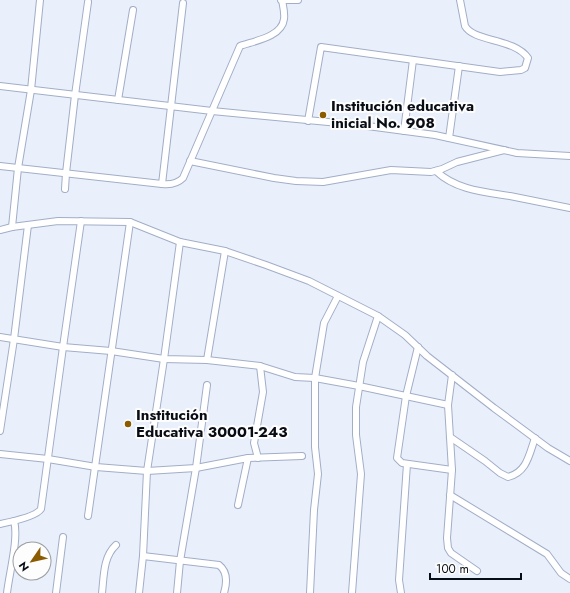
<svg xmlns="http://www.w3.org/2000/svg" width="570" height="593" font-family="Jost,sans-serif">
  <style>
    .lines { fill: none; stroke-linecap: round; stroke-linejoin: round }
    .minor-casing { stroke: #a2aec7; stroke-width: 8 }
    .minor { stroke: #fff; stroke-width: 6 }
    .poi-dot { fill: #8b5b01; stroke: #fdfdfd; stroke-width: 1.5 }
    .labels { text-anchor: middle; stroke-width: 4; stroke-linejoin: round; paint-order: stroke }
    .poi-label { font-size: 15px; font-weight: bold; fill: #080c14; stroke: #fdfdfd; text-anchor: start }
  </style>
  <rect width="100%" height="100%" fill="#eaf0fb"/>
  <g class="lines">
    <defs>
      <g id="minor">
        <path d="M281,0H298"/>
        <path d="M0,86L212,111L360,125L435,135L517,153L570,156"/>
        <path d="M118,100L133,10"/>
        <path d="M308,121L321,47L500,72L521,70L525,68L528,58C514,38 474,42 465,26L460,0"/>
        <path d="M404,131L413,60"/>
        <path d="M449,138L459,66"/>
        <path d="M190,161L274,178L296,181L323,182L391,170L431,172L442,169L457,162L504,150"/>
        <path d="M0,166L162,184C170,185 177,184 183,178L240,46C254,41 282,37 284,19C285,13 283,6 282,0"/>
        <path d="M436,171C456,190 484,192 510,196C530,200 550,204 570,208"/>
        <path d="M162,184L183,3"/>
        <path d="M65,189L66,173L75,95L88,2"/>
        <path d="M12,227L18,168L31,90L40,0"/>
        <path d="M0,230L12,227L58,221L130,222L180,242L225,251L266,265L309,281L378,316L405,335L427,356L494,408L548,448L570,461"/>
        <path d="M0,337L63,347L111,351L164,359L207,360L260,366L295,377L315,378L359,386L448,405"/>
        <path d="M418,347L406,396L397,458L402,463L452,470"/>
        <path d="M207,360L225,251"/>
        <path d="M452,375L448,405L452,470L447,538L448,548L451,553L477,571"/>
        <path d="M0,431L14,339L28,225"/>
        <path d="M450,437L485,461L500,473L508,477C527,472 529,455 535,438"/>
        <path d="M0,454L48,459L96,467L147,471L196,468L248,458L302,456"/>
        <path d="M258,458L254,443L263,392L260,366"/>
        <path d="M450,495L547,554L561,573L570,579"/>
        <path d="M238,505L248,458"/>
        <path d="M88,516L130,222"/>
        <path d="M0,524C10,522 36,517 41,509L63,347L81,221"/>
        <path d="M143,556L219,565C228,572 227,583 224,593"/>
        <path d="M7,593C9,574 19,538 14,521"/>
        <path d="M56,593L63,537"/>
        <path d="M102,593C104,576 103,557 116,545"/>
        <path d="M139,593L143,556L147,471L164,359L180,242"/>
        <path d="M177,593L180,561L196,468L207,385"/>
        <path d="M310,593L314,510L318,474L315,447V378L324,323L338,296"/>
        <path d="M352,593L361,474L356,435V407L363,362L378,316"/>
        <path d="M401,593L399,580L407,464"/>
      </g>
    </defs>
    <use href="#minor" class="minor-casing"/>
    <use href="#minor" class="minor"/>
  </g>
  <g class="poi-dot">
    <circle cx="323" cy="115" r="4"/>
    <circle cx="128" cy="424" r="4"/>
  </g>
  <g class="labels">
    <g class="poi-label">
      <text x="331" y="111">Institución educativa<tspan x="331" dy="17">inicial No. 908</tspan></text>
      <text x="136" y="420">Institución<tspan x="136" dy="17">Educativa 30001-243</tspan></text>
    </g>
  </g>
  <g transform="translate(32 561) rotate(236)"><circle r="19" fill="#fdfdfd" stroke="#9b9da0"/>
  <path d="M0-3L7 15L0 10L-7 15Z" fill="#8b5b01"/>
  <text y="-6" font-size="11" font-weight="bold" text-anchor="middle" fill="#080c14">N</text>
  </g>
  <path d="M430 573v6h91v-6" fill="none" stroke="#080c14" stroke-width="2"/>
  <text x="436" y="573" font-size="12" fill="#080c14" stroke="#fdfdfd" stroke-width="3" paint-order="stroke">100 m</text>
</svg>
